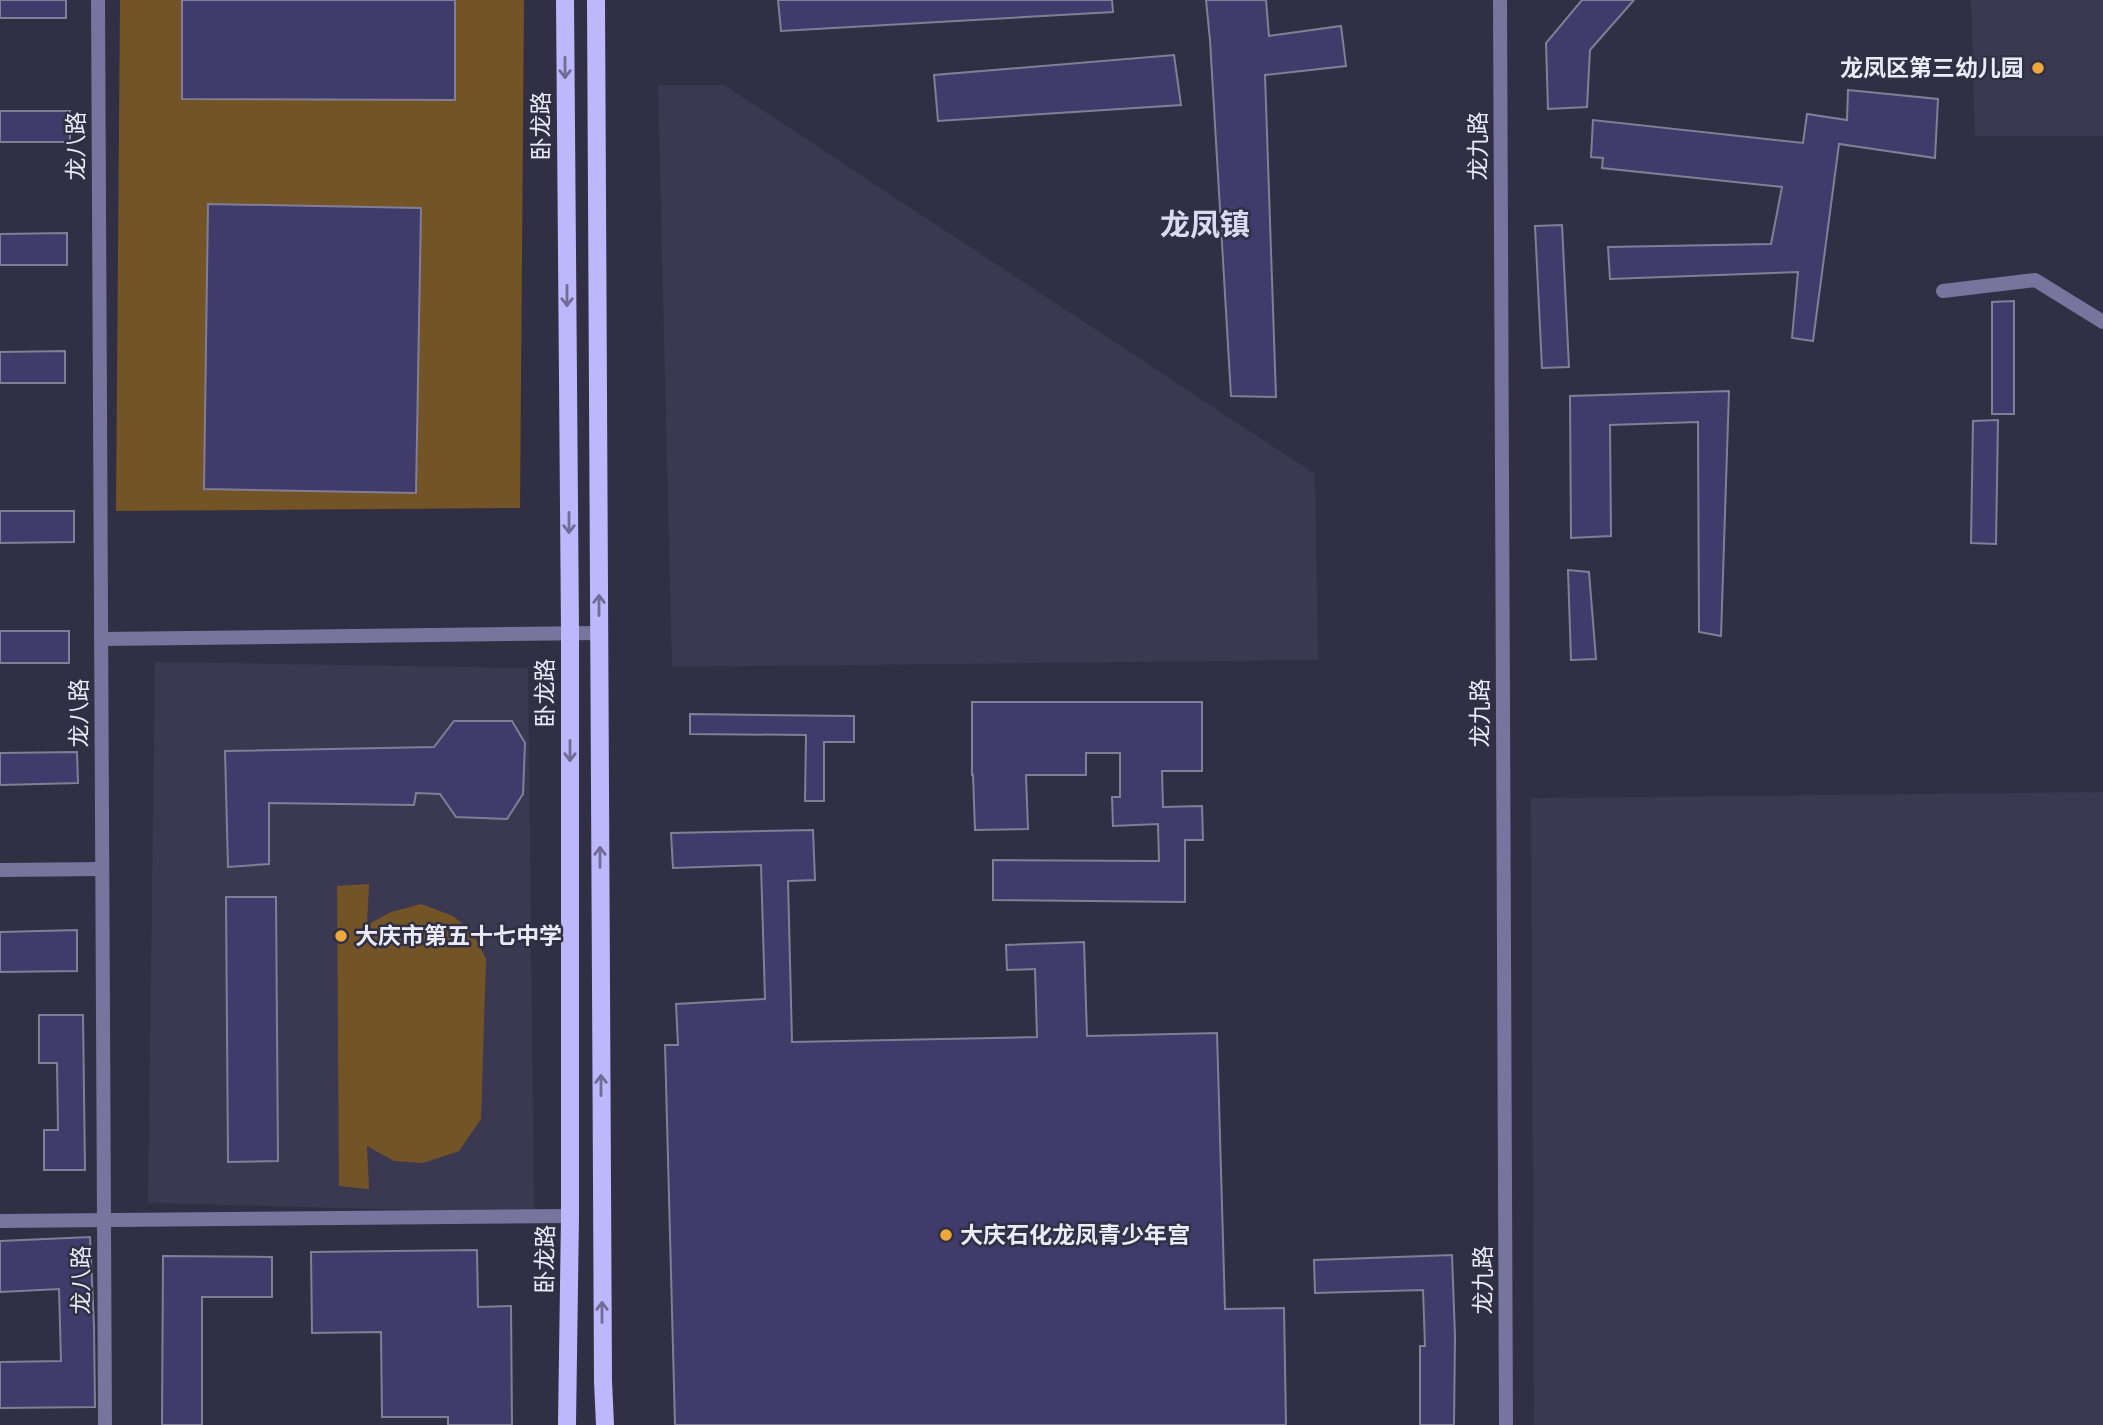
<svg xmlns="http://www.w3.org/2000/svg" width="2103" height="1425" font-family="'Fira Sans Condensed','Noto Sans SC',sans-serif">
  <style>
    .built { fill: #3b3952 }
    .green { fill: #735427 }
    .building { fill: #403b6a; stroke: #807f97; stroke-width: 2 }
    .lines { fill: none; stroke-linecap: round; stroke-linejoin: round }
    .minor { stroke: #77749d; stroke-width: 14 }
    .tertiary { stroke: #77749d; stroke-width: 14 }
    .primary { stroke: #bdb8fb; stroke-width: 18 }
    .oneway { stroke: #6f6d96 }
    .poi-dot { fill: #eda83b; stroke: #302f43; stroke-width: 2.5 }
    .labels { text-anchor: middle; stroke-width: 5; stroke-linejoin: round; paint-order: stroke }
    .poi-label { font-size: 23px; font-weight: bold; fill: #ebebf8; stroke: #302f43; text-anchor: start }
    .street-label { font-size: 23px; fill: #ebebf8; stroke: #302f43 }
    .district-label { font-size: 30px; font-weight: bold; fill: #dbdaf4; stroke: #302f43 }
  </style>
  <rect width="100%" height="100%" fill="#302f43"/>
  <g class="built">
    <path d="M1971,0H2103V136H1975Z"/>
    <path d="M724,85L1315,474L1318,660L672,667L658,85Z"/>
    <path d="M155,662L528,668L534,1213L148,1203Z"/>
    <path d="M2103,792V1425H1534L1531,798Z"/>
  </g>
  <g class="green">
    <path d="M120,0H524L520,508L116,511Z"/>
    <path d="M369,884L367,925L391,912L421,904L453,916L473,933L486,959L481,1119L459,1151L423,1163L394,1161L367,1146L369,1189L339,1186L337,886Z"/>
  </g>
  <g class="building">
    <rect x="0" y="0" width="66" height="18"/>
    <path d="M182,0H455V100L182,99Z"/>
    <path d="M778,0H1112L1113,12L781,31Z"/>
    <path d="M1206,0H1266L1269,36L1341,26L1346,66L1265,75L1276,397L1231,396L1210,40Z"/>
    <path d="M1582,0H1634L1590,50L1587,107L1548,109L1546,43Z"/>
    <path d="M1174,55L1181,105L938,121L934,75Z"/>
    <path d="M1848,90L1938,99L1935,158L1839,144L1813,341L1792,338L1798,272L1610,279L1608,247L1771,244L1782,187L1602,168L1603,158L1591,157L1593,120L1803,143L1807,114L1847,120Z"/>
    <rect x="0" y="111" width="70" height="31"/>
    <path d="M208,204L421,208L416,493L204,489Z"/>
    <path d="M1562,225L1569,367L1542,368L1535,226Z"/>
    <path d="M67,233V265H0V234Z"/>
    <path d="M2014,301V414H1992V302Z"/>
    <path d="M65,351V383H0V352Z"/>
    <path d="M1729,391L1721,636L1699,632L1698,422L1610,425L1611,536L1571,538L1570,396Z"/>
    <path d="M1998,420L1996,544L1971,543L1973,421Z"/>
    <path d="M0,511H74V542L0,543Z"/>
    <path d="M1568,570L1589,572L1596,659L1571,660Z"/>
    <rect x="0" y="631" width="69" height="32"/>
    <path d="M972,702H1202V771H1162L1163,807L1202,806L1203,840H1185V902L993,900V860L1159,861L1158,824L1113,826L1112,797H1120V753H1086V775H1026L1028,829L975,830L973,775H972Z"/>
    <path d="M690,714L854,716V742H824V801H805L806,735L690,734Z"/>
    <path d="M454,721H512L525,743L523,794L507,819L456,817L440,794L416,793L414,805L269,803V864L228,867L225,751L434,747Z"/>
    <path d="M77,752L78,783L0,785V753Z"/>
    <path d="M813,830L815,880L788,881L792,1042L1037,1037L1035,969L1007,970L1006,945L1084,942L1087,1036L1217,1033L1225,1309L1284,1308L1286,1425H675L665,1045H678L676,1004L765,999L761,865L673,868L671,833Z"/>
    <path d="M226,897H276L278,1161L228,1162Z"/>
    <path d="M77,930V971L0,972V932Z"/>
    <path d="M39,1015H83L85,1170H44V1130H58L57,1063H39Z"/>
    <path d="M90,1237L94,1326L95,1407L0,1408V1362L61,1361L59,1289L0,1292V1241Z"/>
    <path d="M477,1250L478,1307L511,1306L512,1425H448V1417H382L381,1332L312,1333L311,1252Z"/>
    <path d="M1452,1255L1455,1336L1454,1425H1420V1346H1425L1423,1290L1315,1293L1314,1260Z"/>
    <path d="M163,1256L272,1257V1297H202V1425H162Z"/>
  </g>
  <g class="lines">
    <g class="minor">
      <path d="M1500,0L1506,1425"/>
      <path d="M1943,291L2035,280L2103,322"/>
      <path d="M101,639L599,633"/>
      <path d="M0,870L102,869"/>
      <path d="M0,1221L570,1216"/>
    </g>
    <path class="tertiary" d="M98,0L105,1425"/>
    <g class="primary">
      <path d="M565,0L570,633V1216L567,1425"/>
      <path d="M596,0L603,1381L605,1425"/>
    </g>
  </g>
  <defs><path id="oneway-shaft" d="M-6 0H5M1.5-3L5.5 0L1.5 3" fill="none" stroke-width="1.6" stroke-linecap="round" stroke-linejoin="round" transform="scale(1.75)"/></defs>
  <g class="oneway">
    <use href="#oneway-shaft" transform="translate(565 68) rotate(90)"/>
    <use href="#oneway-shaft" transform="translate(567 296) rotate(90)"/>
    <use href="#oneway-shaft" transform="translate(569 523) rotate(90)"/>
    <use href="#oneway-shaft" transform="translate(599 605) rotate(-90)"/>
    <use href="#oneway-shaft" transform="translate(570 751) rotate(90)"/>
    <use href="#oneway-shaft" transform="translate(600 857) rotate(-90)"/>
    <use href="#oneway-shaft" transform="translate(601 1085) rotate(-90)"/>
    <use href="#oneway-shaft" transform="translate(602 1312) rotate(-90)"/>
  </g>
  <g class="poi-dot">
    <circle cx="2038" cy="68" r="7"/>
    <circle cx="341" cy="936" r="7"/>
    <circle cx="946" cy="1235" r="7"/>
  </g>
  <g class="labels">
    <g class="poi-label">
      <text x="2024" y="76" text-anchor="end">龙凤区第三幼儿园</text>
      <text x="355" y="944">大庆市第五十七中学</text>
      <text x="960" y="1243">大庆石化龙凤青少年宫</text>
    </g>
    <g class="street-label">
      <text transform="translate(541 126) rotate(-90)" y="8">卧龙路</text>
      <text transform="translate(76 146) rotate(-90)" y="8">龙八路</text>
      <text transform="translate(1478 146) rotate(-90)" y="8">龙九路</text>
      <text transform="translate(545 693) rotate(-90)" y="8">卧龙路</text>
      <text transform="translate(79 713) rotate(-90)" y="8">龙八路</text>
      <text transform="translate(1480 713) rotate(-90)" y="8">龙九路</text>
      <text transform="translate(545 1259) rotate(-89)" y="8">卧龙路</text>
      <text transform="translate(81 1280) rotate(-90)" y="8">龙八路</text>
      <text transform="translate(1483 1280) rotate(-90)" y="8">龙九路</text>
    </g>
    <g class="district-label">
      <text x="1205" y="235">龙凤镇</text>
    </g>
  </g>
</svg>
